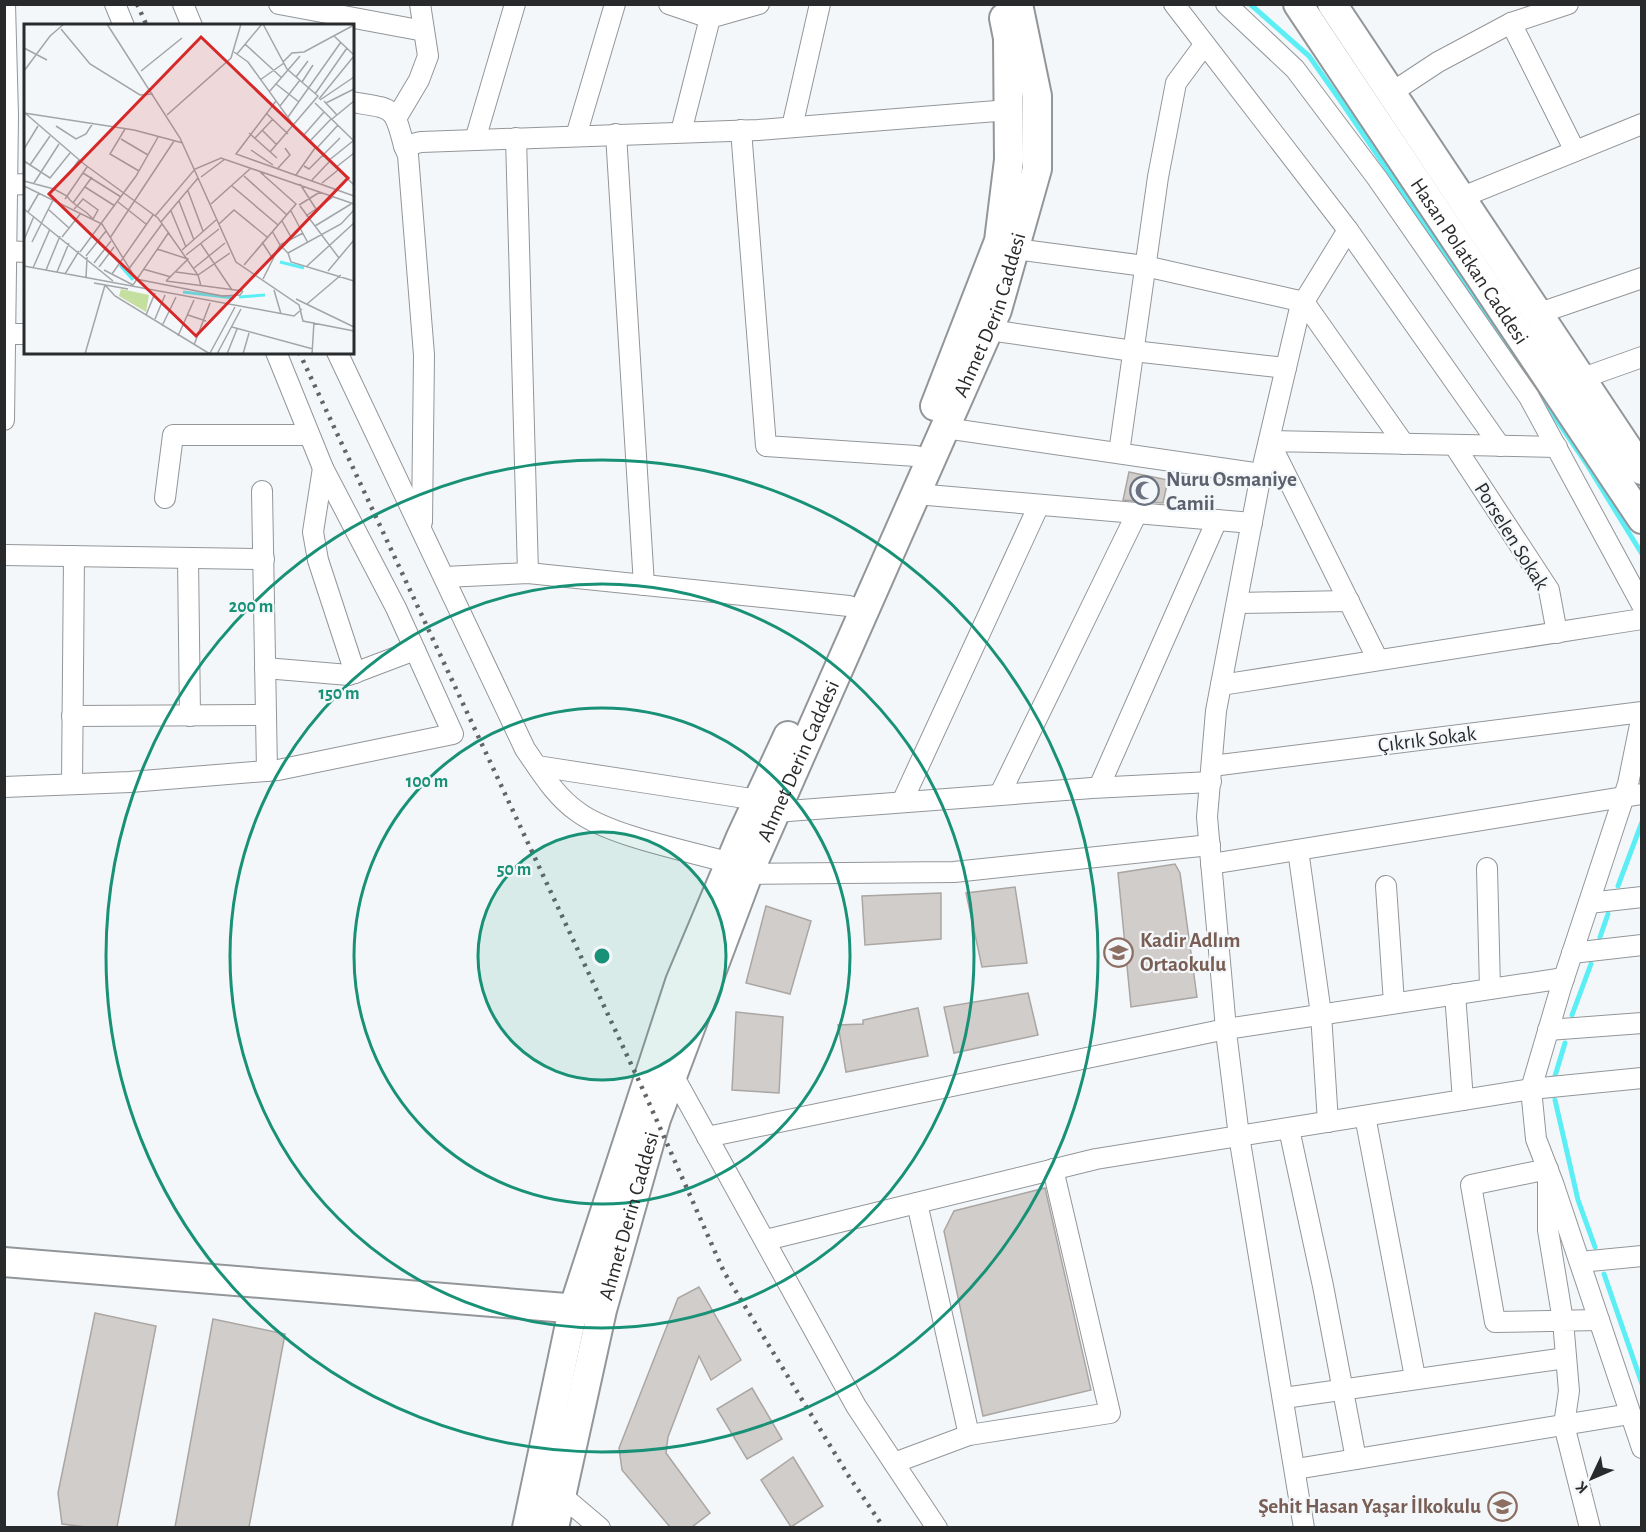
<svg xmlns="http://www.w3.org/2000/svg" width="1646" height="1532" font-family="'Alegreya Sans',sans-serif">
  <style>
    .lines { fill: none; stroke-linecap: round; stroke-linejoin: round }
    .stream { stroke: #5beff5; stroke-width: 5 }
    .building { fill: #d1cdca; stroke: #aaa6a3; stroke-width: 1.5 }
    .street-casing { stroke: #939699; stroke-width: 22 }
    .secondary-casing { stroke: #939699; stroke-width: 32 }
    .street { stroke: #fff; stroke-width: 20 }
    .secondary { stroke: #fff; stroke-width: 28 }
    .rail { stroke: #626466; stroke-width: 4.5; stroke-dasharray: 3 6; stroke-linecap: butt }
    .ring { fill: none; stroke: #189177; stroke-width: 3 }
    .labels { text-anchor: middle; stroke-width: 4.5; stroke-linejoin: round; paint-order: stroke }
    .street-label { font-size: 21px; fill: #292a2c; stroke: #f4f7fa }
    .worship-label { font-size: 21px; font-weight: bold; fill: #5b616d; stroke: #f4f7fa; text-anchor: start }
    .education-label { font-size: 21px; font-weight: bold; fill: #785e54; stroke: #f4f7fa; text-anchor: start }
    .inset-river { fill: none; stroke: #5beff5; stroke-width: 3 }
    .inset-road { fill: none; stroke: #a3a5a8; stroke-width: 1.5 }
    .view { fill: #d62828; fill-opacity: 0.15; stroke: #d62828; stroke-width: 3 }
    .inset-edge { fill: none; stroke: #292a2c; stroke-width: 3 }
    .centre { fill: #189177; stroke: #f4f7fa; stroke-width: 3 }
    .ring-label { font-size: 18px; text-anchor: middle; font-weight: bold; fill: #189177; stroke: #f4f7fa; stroke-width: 4.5; stroke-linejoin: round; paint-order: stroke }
  </style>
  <rect width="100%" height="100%" fill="#f4f7fa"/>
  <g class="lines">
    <g class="stream">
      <path d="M1250,4L1309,56L1340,100L1586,463L1642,554"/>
      <path d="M1618,886L1642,822"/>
      <path d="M1600,937L1608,914"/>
      <path d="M1572,1015L1591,964"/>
      <path d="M1555,1076L1565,1043"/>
      <path d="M1555,1100L1578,1200L1595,1247"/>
      <path d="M1604,1274L1642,1384"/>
    </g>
  </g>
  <g class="building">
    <path d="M1129,472L1168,480L1163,503L1123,500Z"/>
    <path d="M1175,864L1180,873L1197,997L1131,1007L1118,873Z"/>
    <path d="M1015,887L1027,963L982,967L966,893Z"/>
    <path d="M941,893V939L865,945L862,896Z"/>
    <path d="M766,906L811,921L790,994L746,983Z"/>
    <path d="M1028,993L1038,1035L954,1053L944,1007Z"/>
    <path d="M918,1008L928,1056L846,1072L838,1025L863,1024V1020Z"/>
    <path d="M736,1012L783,1017L779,1093L732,1090Z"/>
    <path d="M1045,1188L1091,1390L983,1416L944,1231L954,1211Z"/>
    <path d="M699,1287L741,1360L711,1380L699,1356L668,1437L666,1453L710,1513L692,1527H670L622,1470L619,1448L678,1298Z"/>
    <path d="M95,1313L156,1326L117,1527H86L62,1524L58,1493Z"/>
    <path d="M213,1319L285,1334L249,1527H175Z"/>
    <path d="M752,1388L782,1439L747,1459L717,1409Z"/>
    <path d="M793,1457L823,1506L791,1527L761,1480Z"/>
  </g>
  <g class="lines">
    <defs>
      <g id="street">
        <path d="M115,4L124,26"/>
        <path d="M183,4L192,26"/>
        <path d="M279,4L424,31"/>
        <path d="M669,4L710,18L711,7"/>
        <path d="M1174,4L1348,230L1500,446"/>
        <path d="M1226,4L1295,69L1377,178L1529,397L1642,605"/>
        <path d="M1511,23L1575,151"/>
        <path d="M1391,93L1438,62L1511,23L1568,4"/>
        <path d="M352,102C393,109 394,105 404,146"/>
        <path d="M397,117L419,80L428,56L420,4"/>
        <path d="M792,127L820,4"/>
        <path d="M741,130L766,446L916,456"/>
        <path d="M681,132L710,18L759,4"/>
        <path d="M616,134L644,585"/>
        <path d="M576,136L615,4"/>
        <path d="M516,138L528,573"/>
        <path d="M475,140L515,4"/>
        <path d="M7,185L26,184"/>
        <path d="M1460,198L1642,124"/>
        <path d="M1015,249L1145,266L1304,302L1404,444"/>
        <path d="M4,251L26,252"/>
        <path d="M1537,314L1642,278"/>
        <path d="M989,330L1133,351L1286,368"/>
        <path d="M6,334H26"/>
        <path d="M337,352L525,749C541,772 555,796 578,812C610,836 689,851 730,863L748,874L954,872L1210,845"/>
        <path d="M1580,379L1642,357"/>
        <path d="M4,420L8,116L5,4"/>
        <path d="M945,428L1261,474"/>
        <path d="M1454,445L1549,590L1557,633"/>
        <path d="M1119,453L1158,177L1176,83L1204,45"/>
        <path d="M323,468L313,532L318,560L355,673"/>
        <path d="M262,491L267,771"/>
        <path d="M916,494L1252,523"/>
        <path d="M165,498L173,435H309"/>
        <path d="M422,522L424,355L408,155L404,146L421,142L758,130L1009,110"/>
        <path d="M4,555L264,559"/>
        <path d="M188,558L190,716"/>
        <path d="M445,577L528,573L849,606"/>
        <path d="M1237,603L1349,601"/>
        <path d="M1378,660L1269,441L1557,447"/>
        <path d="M265,668L349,675L415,650"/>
        <path d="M1221,685L1642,619"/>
        <path d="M1642,715L1628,784L1561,987L1531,1089L1536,1139L1553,1183L1642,1448"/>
        <path d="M72,716L266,715"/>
        <path d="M537,766L758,800"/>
        <path d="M1212,766L1642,712"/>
        <path d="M72,784L74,556"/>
        <path d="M4,787L130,782L278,770L453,734L396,608L323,468L276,352"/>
        <path d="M1099,787L1217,520"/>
        <path d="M1000,794L1137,513"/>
        <path d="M902,802L1039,505"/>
        <path d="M775,812L1092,788L1211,782"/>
        <path d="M1298,850L1321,1014L1328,1122"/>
        <path d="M1211,864L1642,794"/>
        <path d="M1487,868L1490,989"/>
        <path d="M1386,886L1394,1003"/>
        <path d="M1589,903L1642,897"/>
        <path d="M1572,953L1642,945"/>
        <path d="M1455,994L1463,1100"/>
        <path d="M1548,1030L1642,1023"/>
        <path d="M673,1075L856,1406L937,1528"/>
        <path d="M1365,1116L1415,1377"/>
        <path d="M1289,1129L1323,1286L1356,1459"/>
        <path d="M707,1137L1226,1029L1564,978"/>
        <path d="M917,1203L969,1435"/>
        <path d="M766,1240L1096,1159L1531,1089L1642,1078"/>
        <path d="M1580,1262L1642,1256"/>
        <path d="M1284,1398L1566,1358"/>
        <path d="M894,1463L969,1435L1110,1413L1053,1169"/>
        <path d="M1296,1469L1630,1414"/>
        <path d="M561,1495L600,1528"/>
        <path d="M1304,1528L1239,1136L1227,1040L1207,817L1216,711L1261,474L1300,308L1348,230"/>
        <path d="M1590,1528L1564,1425L1569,1391L1563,1321L1548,1230V1169L1471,1185L1495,1322L1599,1320"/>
      </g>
      <g id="secondary">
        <path id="s1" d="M1298,4L1642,519"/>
        <path d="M1332,4L1642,470"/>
        <path d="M935,406L999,241L1009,160L1008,38L1004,18"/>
        <path d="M4,1262L591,1310"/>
        <path d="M527,1528L573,1310L680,982L741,837L788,736"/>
        <path id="s2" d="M554,1528L602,1310L656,1119L748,874L997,310L1037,169V96L1018,4"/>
      </g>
    </defs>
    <use href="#street" class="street-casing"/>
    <use href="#secondary" class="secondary-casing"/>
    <use href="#street" class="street"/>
    <use href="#secondary" class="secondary"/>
    <g class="rail">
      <path d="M137,4L147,26"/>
      <path d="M299,352L645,1094L724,1272L848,1475L884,1528"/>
    </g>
  </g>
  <circle cx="602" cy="956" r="124" fill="#189177" fill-opacity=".12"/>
  <g class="ring">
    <circle cx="602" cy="956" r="124"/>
    <circle cx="602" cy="956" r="248"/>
    <circle cx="602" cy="956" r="372"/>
    <circle cx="602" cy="956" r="496"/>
  </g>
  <defs>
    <symbol id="mosque-ring" viewBox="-11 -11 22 22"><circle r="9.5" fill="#f4f7fa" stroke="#6b7280" stroke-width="1.5"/><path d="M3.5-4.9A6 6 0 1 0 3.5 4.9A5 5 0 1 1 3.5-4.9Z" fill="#6b7280"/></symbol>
    <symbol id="school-ring" viewBox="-11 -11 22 22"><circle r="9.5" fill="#f4f7fa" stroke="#8d6e63" stroke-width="1.5"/><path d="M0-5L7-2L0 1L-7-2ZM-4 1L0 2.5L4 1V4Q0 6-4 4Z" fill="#8d6e63"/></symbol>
  </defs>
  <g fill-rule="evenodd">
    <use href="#mosque-ring" x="1128" y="474" width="33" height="33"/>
    <use href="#school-ring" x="1102" y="936" width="33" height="33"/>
    <use href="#school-ring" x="1486" y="1490" width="33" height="33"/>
  </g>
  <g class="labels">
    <g class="street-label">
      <text dy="7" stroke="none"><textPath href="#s1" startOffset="309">Hasan Polatkan Caddesi</textPath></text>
      <text dy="7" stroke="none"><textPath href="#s2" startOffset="1293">Ahmet Derin Caddesi</textPath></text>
      <text transform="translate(1512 536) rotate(58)" y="7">Porselen Sokak</text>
      <text transform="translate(1427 739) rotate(-7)" y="7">Çıkrık Sokak</text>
      <text dy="7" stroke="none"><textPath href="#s2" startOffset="807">Ahmet Derin Caddesi</textPath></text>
      <text dy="7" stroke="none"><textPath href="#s2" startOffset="321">Ahmet Derin Caddesi</textPath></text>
    </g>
    <g class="worship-label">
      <text x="1166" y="486">Nuru Osmaniye<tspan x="1166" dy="24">Camii</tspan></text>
    </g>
    <g class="education-label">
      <text x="1140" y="947">Kadir Adlım<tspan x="1140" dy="24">Ortaokulu</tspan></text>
      <text x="1481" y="1513" text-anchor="end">Şehit Hasan Yaşar İlkokulu</text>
    </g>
  </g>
  <g transform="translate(24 24)">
    <rect width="330" height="330" fill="#f4f7fa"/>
    <path d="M97,265L125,271L122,288L95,272Z" fill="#c5e09e"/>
    <path class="inset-river" d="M256,238L280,244M96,241L109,256M159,268L210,274M215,273L241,271"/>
    <path class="inset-road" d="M83,0L156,114L212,238L275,281L279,297L330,307M239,0L263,45L294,72L246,128M37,5L66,40L116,71L129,70M310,12L330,31M221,20L258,54M0,24L23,36M210,28L224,38L273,106L330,161M213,30L238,0M259,38L268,29L280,28L330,1M0,47L26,12L40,0M117,47L158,14M272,53L284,37M236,56L260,39M278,58L289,41M252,60L275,78M245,68L276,32M291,70L323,24M295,75L330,32M296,76L330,53M252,77L212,130L330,172M300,77L313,91M291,79L330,117M302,79L330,65M256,82L276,56M0,89L110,106L159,119M1,89L60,140L134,194L174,251L177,262M242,89L264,110M143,91L207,34L217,0M264,93L317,18M308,95L330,77M32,102L52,115L62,110L69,99M101,105L86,130L115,147M238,106L253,121M225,109L253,134M279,112L300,88M231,114L249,95M97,115L124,131M285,118L307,95M0,125L14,102M292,125L314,101M227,126L249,141M0,137L26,154L46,129M304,137L329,117M6,141L26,112M280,142L285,145L316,114M254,144L266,131L261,124M311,144L330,129M59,149L97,173M44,151L55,136M272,151L291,124M220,152L263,191M177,153L201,135M288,156L305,138M0,157L30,165L43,172L46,176L53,182L63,189L69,195L74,186L59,175L53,182L50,185M10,159L35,120M298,159L314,146M276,160L292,185M0,162L78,200L112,255L198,272L216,271L219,267M208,162L254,201M61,163L91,182M164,167L179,207M41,175L63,143M155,177L170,216M94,178L122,200M49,179L68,153M187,180L227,144M275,181L296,168M276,182L315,234M0,185L89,257M24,185L45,204M147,187L162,223M267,187L284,219M4,188L15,169M131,192L171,145L197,134L330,180M282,192L309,173M258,197L268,215M137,198L174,154M195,200L210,186L243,213M291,202L327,180M279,209L256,221L264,229L317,200L330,186M38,213L57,189M86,214L150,117M0,216L10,192M8,218L29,176M238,218L249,235M177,220L208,266M133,225L164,235L142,257M158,226L192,196M56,228L112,152L134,113M264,229L267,238L330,257M162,231L195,205M62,232L82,207M70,239L87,217M220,241L272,180L236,148M0,242L270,292L278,285M283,242L330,199M75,243L90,223M9,244L26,205M170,244L201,219M119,245L147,253M22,246L36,212M80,246L109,261L145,208M104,246L138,200M304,247L330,216M33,248L45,219M152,248L174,251L206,229M41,250L55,227M88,250L129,191M62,254L63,233M239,255L256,221L248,207M142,257L219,267M70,259L104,265M81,261L91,272L186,330M250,266L257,290M272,275L330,303M283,280L317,251M122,291L131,269M164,291L182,297M131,295L141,271M138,302L152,273M208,303L289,325M154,312L170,276M170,321L186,279M186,329L211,283M61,330L81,261M193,330L217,285M203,330L213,305M219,330L225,309M288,330L290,298"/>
    <path class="view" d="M177,13L324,154L172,312L25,170Z"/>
    <rect width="330" height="330" class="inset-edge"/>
  </g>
  <circle cx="602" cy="956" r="9" class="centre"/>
  <g class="ring-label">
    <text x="251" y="612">200 m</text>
    <text x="339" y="699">150 m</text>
    <text x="427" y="787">100 m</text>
    <text x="514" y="875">50 m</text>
  </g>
  <rect width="1646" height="1532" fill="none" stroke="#292a2c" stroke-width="12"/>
  <g transform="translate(1592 1478) rotate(226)" stroke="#f4f7fa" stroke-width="4.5" paint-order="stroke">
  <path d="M0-4.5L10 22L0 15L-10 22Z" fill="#292a2c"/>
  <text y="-9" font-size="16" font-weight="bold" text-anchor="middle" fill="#292a2c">K</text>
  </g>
</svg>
